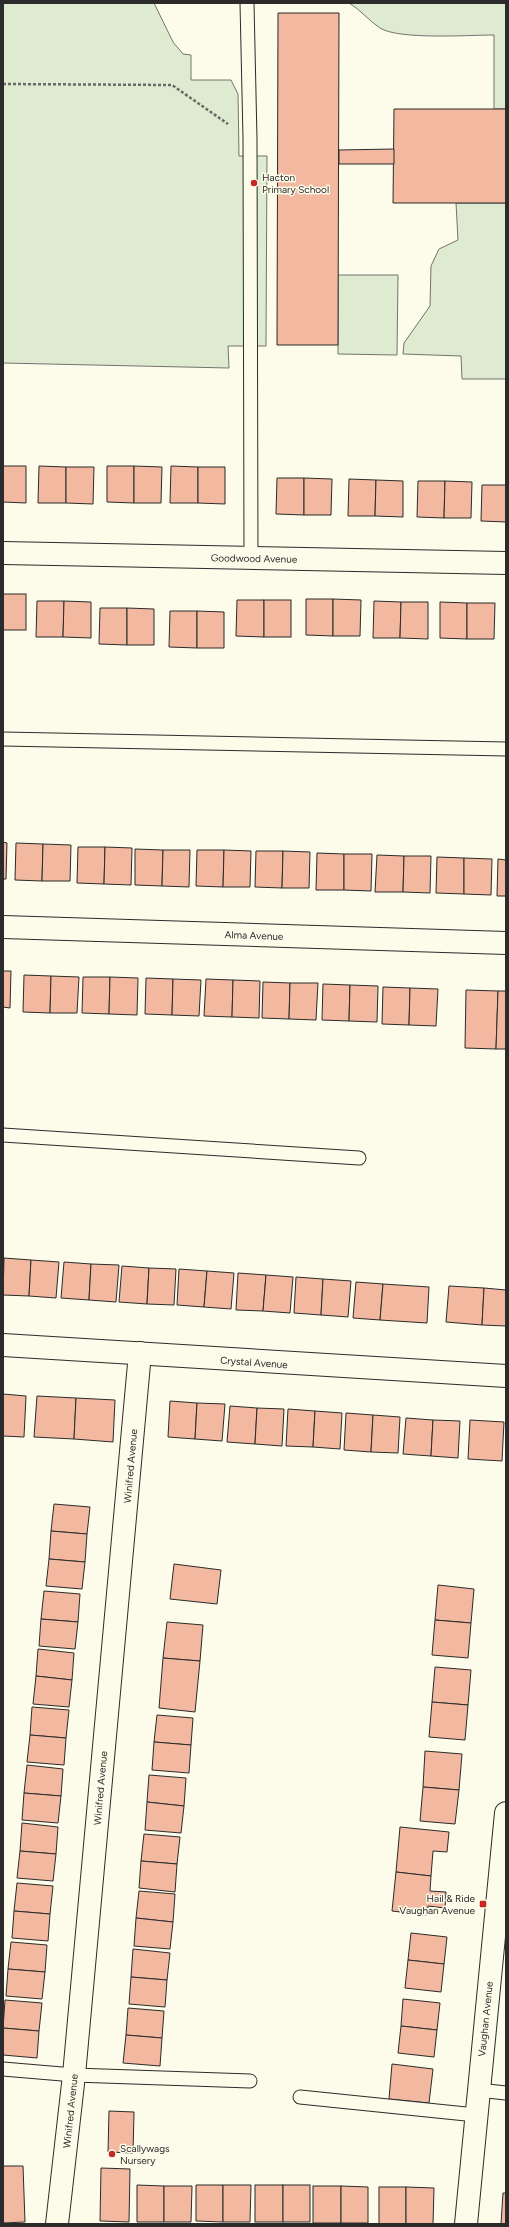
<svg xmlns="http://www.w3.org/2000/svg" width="509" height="2227" font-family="Figtree,sans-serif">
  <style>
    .green { fill: #deebd1; stroke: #74746e }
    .building { fill: #f2b8a0; stroke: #2b2b2b }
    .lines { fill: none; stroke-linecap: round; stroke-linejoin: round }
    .service-casing { stroke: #2b2b2b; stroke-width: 15 }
    .minor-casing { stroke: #2b2b2b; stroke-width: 24 }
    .path { stroke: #6a6964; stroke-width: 2.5; stroke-dasharray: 3 2; stroke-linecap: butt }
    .service { stroke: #fdfbea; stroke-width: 13 }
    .minor { stroke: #fdfbea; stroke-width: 22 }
    .poi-dot { fill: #c62828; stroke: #fdfbea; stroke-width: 1.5 }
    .labels { text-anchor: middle; stroke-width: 3; stroke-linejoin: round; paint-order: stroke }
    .poi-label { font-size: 10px; fill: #2b2b2b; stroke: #fdfbea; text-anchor: start }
    .street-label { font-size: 10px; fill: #2b2b2b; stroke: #fdfbea }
  </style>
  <rect width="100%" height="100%" fill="#fdfbea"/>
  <g class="green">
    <path d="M3,3H154L173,42L183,54L191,55V80H231L238,94L239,156H267L266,346H228L229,368L3,363Z"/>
    <path d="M349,3H506V109H494V35C469,35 399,40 380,28C369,21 361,10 349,3Z"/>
    <path d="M456,203H506V379H462L461,356L403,354L404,343L430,306L431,266L439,249L458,240Z"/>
    <path d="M338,275H398L397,355L338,354Z"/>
  </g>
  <g class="building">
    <path d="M278,13H339L338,345H277Z"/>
    <path d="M394,109H506V203H393Z"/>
    <path d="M394,149V164H339V150Z"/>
    <path d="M3,466H26V503L3,502Z"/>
    <path d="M39,466L66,467V503H38Z"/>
    <path d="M107,466H134V503L107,502Z"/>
    <path d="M134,466L162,467L161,503H134Z"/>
    <path d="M171,466L198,467V503H170Z"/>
    <path d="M66,467H94L93,504L66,503Z"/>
    <path d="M198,467H225V504L198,503Z"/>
    <path d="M277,478H304V515L276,514Z"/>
    <path d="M304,478L332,479L331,515H304Z"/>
    <path d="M349,479L376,480L375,516H348Z"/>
    <path d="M376,480L403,481V517L375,516Z"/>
    <path d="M418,481H445L444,518L417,517Z"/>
    <path d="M445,481L472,482L471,518H444Z"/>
    <path d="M482,485H506V522L481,521Z"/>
    <rect x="3" y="594" width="23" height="36"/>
    <path d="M306,599H333V636L306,635Z"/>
    <path d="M333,599L361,600L360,636H333Z"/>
    <path d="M237,600H264V637L236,636Z"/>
    <rect x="264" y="600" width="27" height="37"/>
    <path d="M37,601H64L63,637H36Z"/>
    <path d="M64,601L91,602V638L63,637Z"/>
    <path d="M374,601L401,602L400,638H373Z"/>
    <path d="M401,602H428V639L400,638Z"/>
    <path d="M440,602L467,603V639L440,638Z"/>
    <path d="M467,603H495L494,639H467Z"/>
    <path d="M100,608H127V645L99,644Z"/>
    <path d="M127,608L154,609V645H127Z"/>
    <path d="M170,611H197V648L169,647Z"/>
    <path d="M197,611L224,612V648H197Z"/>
    <path d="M3,842L7,843L6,879H3Z"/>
    <path d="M16,843L43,844L42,881L15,880Z"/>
    <path d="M43,844L71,845L70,881H42Z"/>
    <path d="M78,847H105L104,884L77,883Z"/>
    <path d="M105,847L132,848L131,885L104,884Z"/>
    <path d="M135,849L163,850L162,886L135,885Z"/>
    <path d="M163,850H190L189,887L162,886Z"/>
    <path d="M197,850H224L223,887L196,886Z"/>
    <path d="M224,850L251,851L250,887H223Z"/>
    <path d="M256,851H283L282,888L255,887Z"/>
    <path d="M283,851L310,852L309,888H282Z"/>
    <path d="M317,853L344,854V890H316Z"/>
    <path d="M344,854H372L371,891L344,890Z"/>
    <path d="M377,855L404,856L403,892H375Z"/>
    <path d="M404,856H431L430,893L403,892Z"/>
    <path d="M437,857L464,858V894L436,893Z"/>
    <path d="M464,858L492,859L491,895L464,894Z"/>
    <path d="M498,859L506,860V896H497Z"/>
    <path d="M3,971H11L10,1008L3,1007Z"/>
    <path d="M24,975L51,976L50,1013L23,1012Z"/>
    <path d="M51,976L79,977L77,1013H50Z"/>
    <path d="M83,977H110L109,1014L82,1013Z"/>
    <path d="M110,977L138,978L137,1015L109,1014Z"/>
    <path d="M146,978L173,979L172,1015L145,1014Z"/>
    <path d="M173,979L201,980L199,1016L172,1015Z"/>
    <path d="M206,979L233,980L232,1017L204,1016Z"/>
    <path d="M233,980L260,981L259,1018L232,1017Z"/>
    <path d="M263,982L290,983L289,1019L262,1018Z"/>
    <path d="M290,983H318L316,1020L289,1019Z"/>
    <path d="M323,984L350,985L349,1021L322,1020Z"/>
    <path d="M350,985L378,986L377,1022L349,1021Z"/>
    <path d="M383,987L410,988L409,1025L382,1024Z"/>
    <path d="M410,988L438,989L436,1026L409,1025Z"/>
    <path d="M466,990L498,991L496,1049L465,1048Z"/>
    <path d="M498,991H506V1049H496Z"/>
    <path d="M4,1258L31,1260L29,1296L3,1295Z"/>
    <path d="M31,1260L59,1262L56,1298L29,1296Z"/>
    <path d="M64,1262L91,1264L89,1300L61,1298Z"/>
    <path d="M91,1264L119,1265L116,1302L89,1300Z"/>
    <path d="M122,1266L149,1268L147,1304L119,1302Z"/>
    <path d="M149,1268L176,1269L174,1305L147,1304Z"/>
    <path d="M179,1269L207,1271L204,1307L177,1305Z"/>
    <path d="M207,1271L234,1273L231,1309L204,1307Z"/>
    <path d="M238,1273L266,1275L263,1311L236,1310Z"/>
    <path d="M266,1275L293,1277L290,1313L263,1311Z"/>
    <path d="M296,1277L323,1279L321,1315L294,1313Z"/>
    <path d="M323,1279L351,1281L348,1317L321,1315Z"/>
    <path d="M356,1282L383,1284L380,1320L353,1318Z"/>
    <path d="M383,1284L429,1287L427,1323L380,1320Z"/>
    <path d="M449,1286L484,1288L482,1325L446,1322Z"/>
    <path d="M484,1288L506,1290V1326L482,1325Z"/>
    <path d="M3,1394L26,1396L24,1437L3,1436Z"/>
    <path d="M37,1396L76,1398L74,1439L34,1437Z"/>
    <path d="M76,1398L115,1400L113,1442L74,1439Z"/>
    <path d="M170,1401L197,1403L195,1439L168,1437Z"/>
    <path d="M197,1403L225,1404L222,1441L195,1439Z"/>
    <path d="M230,1406L257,1408L255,1444L227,1442Z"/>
    <path d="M257,1408L284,1409L282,1446L255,1444Z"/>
    <path d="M288,1409L315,1411L313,1447L286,1446Z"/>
    <path d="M315,1411L342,1413L340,1449L313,1447Z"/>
    <path d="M346,1413L373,1415L371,1452L344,1450Z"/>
    <path d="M373,1415L400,1417L398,1453L371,1452Z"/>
    <path d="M406,1418L433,1420L431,1456L403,1454Z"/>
    <path d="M433,1420L460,1421L458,1458L431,1456Z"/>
    <path d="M470,1420L504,1422L502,1461L468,1459Z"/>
    <path d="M54,1504L90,1507L87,1534L51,1531Z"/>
    <path d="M51,1531L87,1534L85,1562L49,1559Z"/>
    <path d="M49,1559L85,1562L82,1589L46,1586Z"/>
    <path d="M174,1564L221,1570L217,1604L170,1599Z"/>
    <path d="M438,1585L474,1589L471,1623L435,1620Z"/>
    <path d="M44,1591L80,1594L78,1622L41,1619Z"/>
    <path d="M41,1619L78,1622L75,1649L39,1646Z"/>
    <path d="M435,1620L471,1623L468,1658L432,1655Z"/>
    <path d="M167,1622L203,1625L200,1661L163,1658Z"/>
    <path d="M38,1649L74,1653L72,1680L36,1676Z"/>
    <path d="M163,1658L200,1661L195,1712L159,1708Z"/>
    <path d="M435,1667L471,1670L468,1705L432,1702Z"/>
    <path d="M36,1676L72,1680L69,1707L33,1704Z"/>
    <path d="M432,1702L468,1705L465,1740L429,1737Z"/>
    <path d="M32,1707L69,1710L66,1738L30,1735Z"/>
    <path d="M157,1715L193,1718L191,1745L154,1742Z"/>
    <path d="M30,1735L66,1738L64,1765L27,1762Z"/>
    <path d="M154,1742L191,1745L189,1773L152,1770Z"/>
    <path d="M425,1751L462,1754L459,1790L423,1787Z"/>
    <path d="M27,1765L63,1769L61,1796L24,1793Z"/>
    <path d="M149,1775L186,1778L184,1806L147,1802Z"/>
    <path d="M423,1787L459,1790L455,1824L420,1821Z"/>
    <path d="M24,1793L61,1796L58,1823L22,1820Z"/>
    <path d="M147,1802L184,1806L181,1833L145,1830Z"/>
    <path d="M22,1823L58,1827L56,1854L20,1851Z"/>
    <path d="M400,1827L449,1832L447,1852L433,1851L431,1876L396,1872Z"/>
    <path d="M144,1834L180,1837L177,1864L141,1861Z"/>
    <path d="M20,1851L56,1854L53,1881L17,1878Z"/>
    <path d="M141,1861L177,1864L175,1892L139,1888Z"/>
    <path d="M396,1872L431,1876L430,1891L446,1892L445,1908L428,1906L427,1915L392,1911Z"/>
    <path d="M17,1883L53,1886L50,1914L14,1911Z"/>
    <path d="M139,1891L175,1894L173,1922L136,1918Z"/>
    <path d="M14,1911L50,1914L48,1941L12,1938Z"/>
    <path d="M136,1918L173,1922L170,1949L134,1946Z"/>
    <path d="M411,1933L447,1937L444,1964L408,1960Z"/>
    <path d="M11,1942L47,1945L45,1972L8,1969Z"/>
    <path d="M133,1949L170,1953L167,1980L131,1977Z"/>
    <path d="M408,1960L444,1964L441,1992L405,1988Z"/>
    <path d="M8,1969L45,1972L42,1999L6,1996Z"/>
    <path d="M131,1977L167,1980L165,2007L129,2004Z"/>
    <path d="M403,1999L440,2003L437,2030L401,2026Z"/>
    <path d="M5,2000L42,2003L39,2031L3,2028Z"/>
    <path d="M128,2008L164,2011L162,2038L126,2035Z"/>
    <path d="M401,2026L437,2030L434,2057L398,2053Z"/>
    <path d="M3,2028L39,2031L37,2058L3,2055Z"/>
    <path d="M126,2035L162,2038L160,2066L123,2063Z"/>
    <path d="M392,2064L433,2069L429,2103L389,2099Z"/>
    <path d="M109,2111L134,2112L133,2153L108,2152Z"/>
    <path d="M3,2166H23L25,2222L3,2223Z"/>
    <path d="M101,2168L130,2169L129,2222L100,2221Z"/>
    <path d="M137,2185L164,2186V2222H137Z"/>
    <path d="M196,2185H223V2222L196,2221Z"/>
    <path d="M223,2185H251L250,2222H223Z"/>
    <rect x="255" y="2185" width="28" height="37"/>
    <rect x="283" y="2185" width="27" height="37"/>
    <path d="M164,2186H192L191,2222H164Z"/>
    <rect x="313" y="2186" width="28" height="37"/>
    <path d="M341,2186L368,2187V2223H341Z"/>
    <rect x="379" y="2187" width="27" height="37"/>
    <path d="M406,2187L434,2188L433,2224H406Z"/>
    <path d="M503,2193H506V2224H501Z"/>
  </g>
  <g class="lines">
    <defs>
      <g id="service">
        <path d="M247,3L250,139L251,559"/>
        <path d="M3,739L506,749"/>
        <path d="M3,1135L359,1158"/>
        <path d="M3,2069L74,2075L250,2081"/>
        <path d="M478,2090L506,2093"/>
        <path d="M300,2097L476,2115"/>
      </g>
      <g id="minor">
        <path d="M3,553L506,563"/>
        <path d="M3,927L506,943"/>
        <path d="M3,1345L506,1376"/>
        <path d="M57,2224L74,2075L140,1353"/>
        <path d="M466,2224L506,1813"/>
      </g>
    </defs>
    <use href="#service" class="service-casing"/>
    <use href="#minor" class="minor-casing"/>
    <path class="path" d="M3,84L172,85L228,124"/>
    <use href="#service" class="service"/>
    <use href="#minor" class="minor"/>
  </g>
  <g class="poi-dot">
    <circle cx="254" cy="183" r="4"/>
    <rect x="479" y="1900" width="8" height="8" rx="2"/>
    <circle cx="112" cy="2154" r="4"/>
  </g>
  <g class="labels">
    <g class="poi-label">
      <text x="262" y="181">Hacton<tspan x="262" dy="12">Primary School</tspan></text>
      <text x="475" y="1902" text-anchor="end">Hail &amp; Ride<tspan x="475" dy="12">Vaughan Avenue</tspan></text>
      <text x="120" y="2152">Scallywags<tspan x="120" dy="12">Nursery</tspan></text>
    </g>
    <g class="street-label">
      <text transform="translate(254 558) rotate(1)" y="4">Goodwood Avenue</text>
      <text transform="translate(254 935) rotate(2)" y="4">Alma Avenue</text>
      <text transform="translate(254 1362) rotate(4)" y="4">Crystal Avenue</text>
      <text transform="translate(130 1466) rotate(-85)" y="4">Winifred Avenue</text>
      <text transform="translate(100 1788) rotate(-85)" y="4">Winifred Avenue</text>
      <text transform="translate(485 2019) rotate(-84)" y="4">Vaughan Avenue</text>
      <text transform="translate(70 2111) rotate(-84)" y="4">Winifred Avenue</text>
    </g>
  </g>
  <rect width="509" height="2227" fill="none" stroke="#2b2b2b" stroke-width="8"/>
</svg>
